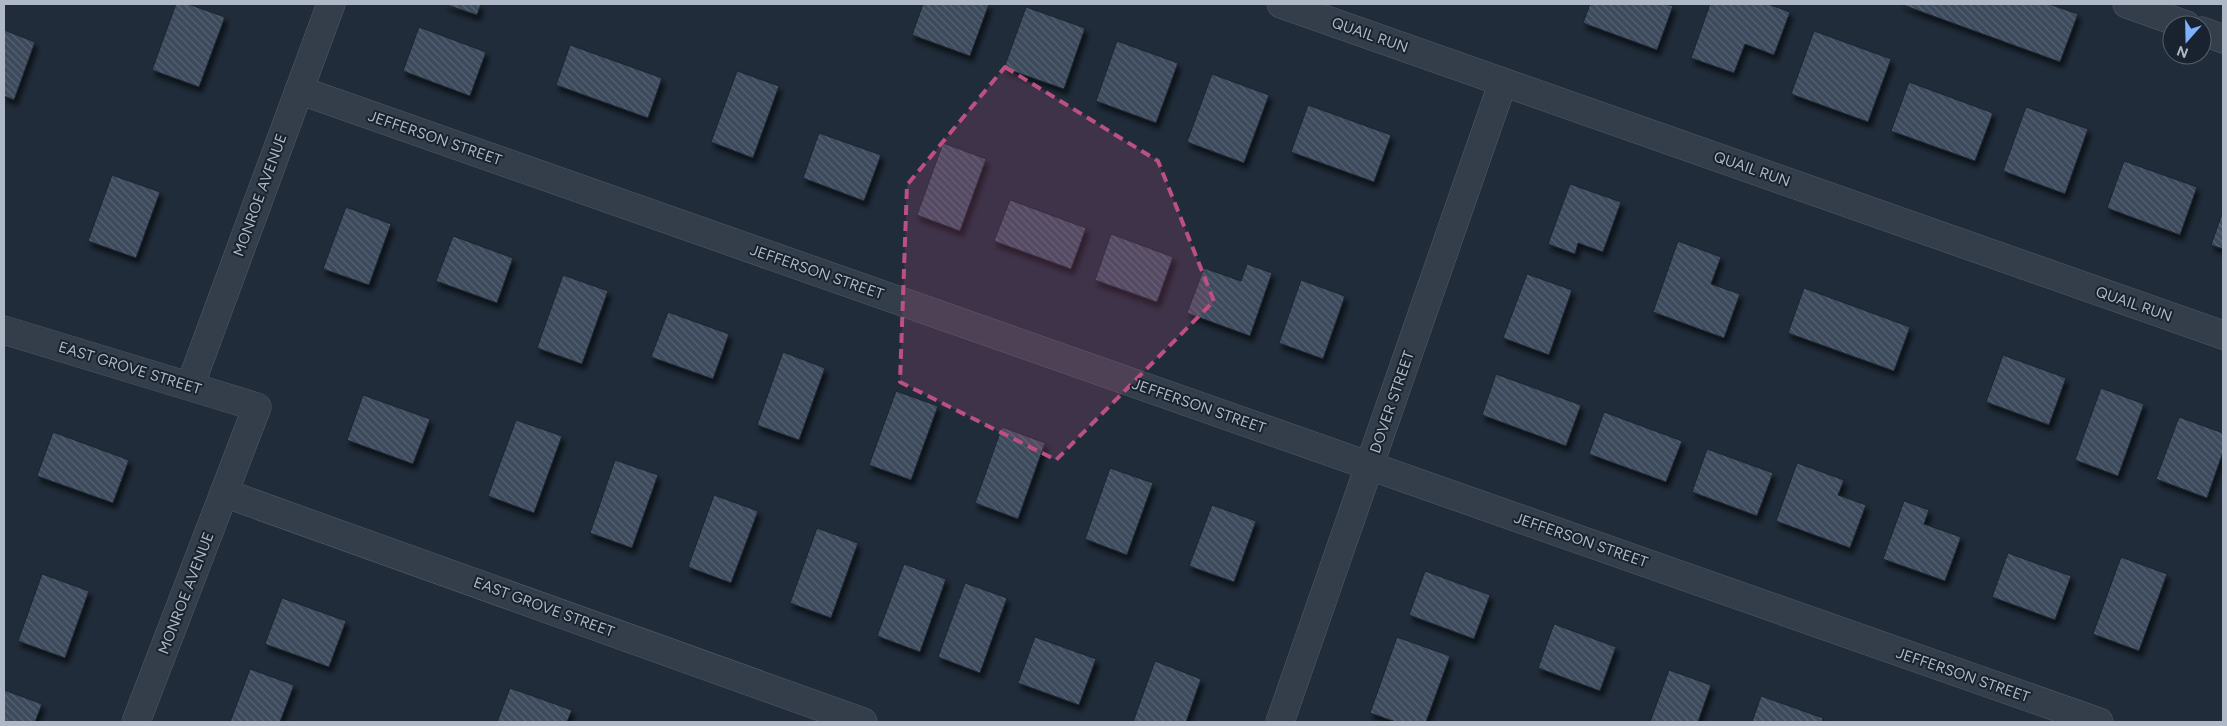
<svg xmlns="http://www.w3.org/2000/svg" width="2227" height="726" font-family="Figtree,sans-serif">
  <style>
    .building { fill: url(#building-back-hatch); stroke: #1b2531; filter: url(#shadow) }
    .lines { fill: none; stroke-linecap: round; stroke-linejoin: round }
    .minor-casing { stroke: #515b68; stroke-width: 29 }
    .minor { stroke: #343e4b; stroke-width: 28 }
    .marked { fill: #bb5081; fill-opacity: 0.2; stroke: #bb5081; stroke-width: 4; stroke-dasharray: 10 6; stroke-linejoin: round }
    .labels { text-anchor: middle; stroke-width: 4; stroke-linejoin: round; paint-order: stroke }
    .street-label { font-size: 15px; fill: #aeb8c7; stroke: #19232f }
  </style>
  <defs>
    <pattern id="building-back-hatch" width="6" height="6" patternUnits="userSpaceOnUse" patternTransform="scale(1.25)"><rect width="6" height="6" fill="#3c4a5b"/><path d="M-1 5l2 2M0 0l6 6M5-1l2 2" fill="none" stroke="#566271"/></pattern>
    <filter id="shadow"><feDropShadow dx="3" dy="5.5" stdDeviation="2.5" flood-color="#0009"/></filter>
  </defs>
  <rect width="100%" height="100%" fill="#202c3a"/>
  <g class="building">
    <path d="M176,4H188L225,17L199,87L152,70Z"/>
    <path d="M444,4H481L477,15Z"/>
    <path d="M923,4H989L970,56L912,35Z"/>
    <path d="M1590,4H1666L1673,6L1657,50L1583,23Z"/>
    <path d="M1710,4H1768L1790,12L1774,55L1745,44L1734,73L1691,58Z"/>
    <path d="M1900,4H2049L2078,14L2060,62Z"/>
    <path d="M1026,7L1085,28L1064,89L1004,68Z"/>
    <path d="M419,27L486,52L470,96L403,71Z"/>
    <path d="M4,30L35,42L14,100L4,96Z"/>
    <path d="M1814,31L1891,59L1868,122L1791,94Z"/>
    <path d="M1117,41L1178,63L1156,123L1096,101Z"/>
    <path d="M570,45L662,78L648,118L556,85Z"/>
    <path d="M737,71L779,86L753,158L711,142Z"/>
    <path d="M1212,74L1269,95L1244,163L1187,142Z"/>
    <path d="M1909,82L1993,113L1975,161L1891,131Z"/>
    <path d="M1308,105L1391,135L1374,182L1291,152Z"/>
    <path d="M2026,107L2088,129L2065,194L2003,171Z"/>
    <path d="M819,133L881,155L864,201L803,178Z"/>
    <path d="M943,143L986,159L960,231L917,215Z"/>
    <path d="M2124,161L2197,187L2180,235L2107,208Z"/>
    <path d="M112,175L160,192L136,258L88,241Z"/>
    <path d="M1570,184L1621,202L1603,252L1578,243L1575,254L1548,244Z"/>
    <path d="M1010,200L1086,228L1071,269L994,241Z"/>
    <path d="M346,207L391,224L369,285L323,269Z"/>
    <path d="M2223,211V249L2211,245Z"/>
    <path d="M1111,234L1173,257L1157,302L1095,280Z"/>
    <path d="M453,236L513,258L497,303L436,281Z"/>
    <path d="M1678,241L1721,257L1711,284L1740,294L1724,338L1653,312Z"/>
    <path d="M1247,264L1272,273L1250,336L1187,313L1204,268L1241,281Z"/>
    <path d="M1527,274L1572,290L1549,355L1503,338Z"/>
    <path d="M563,275L608,291L582,364L537,348Z"/>
    <path d="M1301,280L1345,296L1323,359L1279,343Z"/>
    <path d="M1804,288L1910,327L1894,371L1788,333Z"/>
    <path d="M668,312L729,334L713,379L651,357Z"/>
    <path d="M783,352L825,368L799,440L757,425Z"/>
    <path d="M2003,355L2066,378L2049,425L1986,402Z"/>
    <path d="M1496,374L1581,405L1566,446L1482,415Z"/>
    <path d="M2101,388L2144,404L2118,476L2075,460Z"/>
    <path d="M896,391L938,406L911,480L869,465Z"/>
    <path d="M363,395L430,419L413,464L347,440Z"/>
    <path d="M1604,412L1682,441L1666,482L1589,454Z"/>
    <path d="M2179,417L2223,433V452L2207,498L2156,479Z"/>
    <path d="M516,420L562,436L534,513L488,496Z"/>
    <path d="M1002,427L1045,443L1018,519L975,503Z"/>
    <path d="M53,432L129,460L113,503L37,476Z"/>
    <path d="M1707,449L1773,473L1757,516L1692,492Z"/>
    <path d="M615,460L658,475L632,548L590,533Z"/>
    <path d="M1797,463L1844,480L1838,495L1866,505L1850,548L1776,521Z"/>
    <path d="M1110,468L1153,483L1127,555L1085,539Z"/>
    <path d="M714,495L758,511L731,583L688,567Z"/>
    <path d="M1904,501L1929,510L1924,524L1961,537L1945,581L1883,559Z"/>
    <path d="M1212,505L1256,521L1234,582L1189,566Z"/>
    <path d="M817,528L858,543L831,618L790,603Z"/>
    <path d="M2008,553L2071,576L2055,620L1992,597Z"/>
    <path d="M2121,557L2167,574L2139,651L2093,634Z"/>
    <path d="M904,564L946,579L920,652L877,636Z"/>
    <path d="M1425,571L1490,595L1474,639L1409,615Z"/>
    <path d="M42,574L89,591L65,658L18,641Z"/>
    <path d="M965,583L1007,598L980,673L938,657Z"/>
    <path d="M282,598L346,621L329,667L265,644Z"/>
    <path d="M1554,624L1616,647L1600,691L1538,668Z"/>
    <path d="M1035,637L1096,659L1079,705L1018,683Z"/>
    <path d="M1397,637L1450,656L1426,722H1396L1370,713Z"/>
    <path d="M1155,661L1201,679L1186,722H1133Z"/>
    <path d="M250,669L294,685L280,722H230Z"/>
    <path d="M1669,670L1711,685L1698,722H1650Z"/>
    <path d="M510,688L572,710L567,722H497Z"/>
    <path d="M4,690L42,704L35,722H4Z"/>
    <path d="M1761,696L1823,718L1822,722H1752Z"/>
  </g>
  <g class="lines">
    <defs>
      <g id="minor">
        <path d="M1281,4L2223,335"/>
        <path d="M2127,4L2186,25"/>
        <path d="M2202,31L2223,39"/>
        <path d="M299,90L2099,722"/>
        <path d="M4,330L257,407L136,722"/>
        <path d="M190,386L331,4"/>
        <path d="M224,493L863,722"/>
        <path d="M1280,722L1503,82"/>
      </g>
    </defs>
    <use href="#minor" class="minor-casing"/>
    <use href="#minor" class="minor"/>
  </g>
  <path class="marked" d="M1005,67L1158,161L1214,301L1056,460L900,382L907,185Z"/>
  <g class="labels">
    <g class="street-label">
      <text transform="translate(1370 35) rotate(19)" y="5">QUAIL RUN</text>
      <text transform="translate(435 138) rotate(19)" y="5">JEFFERSON STREET</text>
      <text transform="translate(1752 169) rotate(19)" y="5">QUAIL RUN</text>
      <text transform="translate(260 195) rotate(-70)" y="5">MONROE AVENUE</text>
      <text transform="translate(817 272) rotate(19)" y="5">JEFFERSON STREET</text>
      <text transform="translate(2134 304) rotate(19)" y="5">QUAIL RUN</text>
      <text transform="translate(130 368) rotate(17)" y="5">EAST GROVE STREET</text>
      <text transform="translate(1392 402) rotate(-71)" y="5">DOVER STREET</text>
      <text transform="translate(1199 406) rotate(19)" y="5">JEFFERSON STREET</text>
      <text transform="translate(1581 540) rotate(19)" y="5">JEFFERSON STREET</text>
      <text transform="translate(186 593) rotate(-69)" y="5">MONROE AVENUE</text>
      <text transform="translate(544 607) rotate(20)" y="5">EAST GROVE STREET</text>
      <text transform="translate(1963 675) rotate(19)" y="5">JEFFERSON STREET</text>
    </g>
  </g>
  <rect width="2227" height="726" fill="none" stroke="#aeb8c7" stroke-width="10"/>
  <g transform="translate(2187 40) rotate(200)"><circle r="24" fill="#19232f" stroke="#555f6c"/>
  <path d="M0-4L9 19L0 12L-9 19Z" fill="#7db1fe"/>
  <text y="-8" font-size="14" font-weight="bold" text-anchor="middle" fill="#aeb8c7">N</text>
  </g>
</svg>
